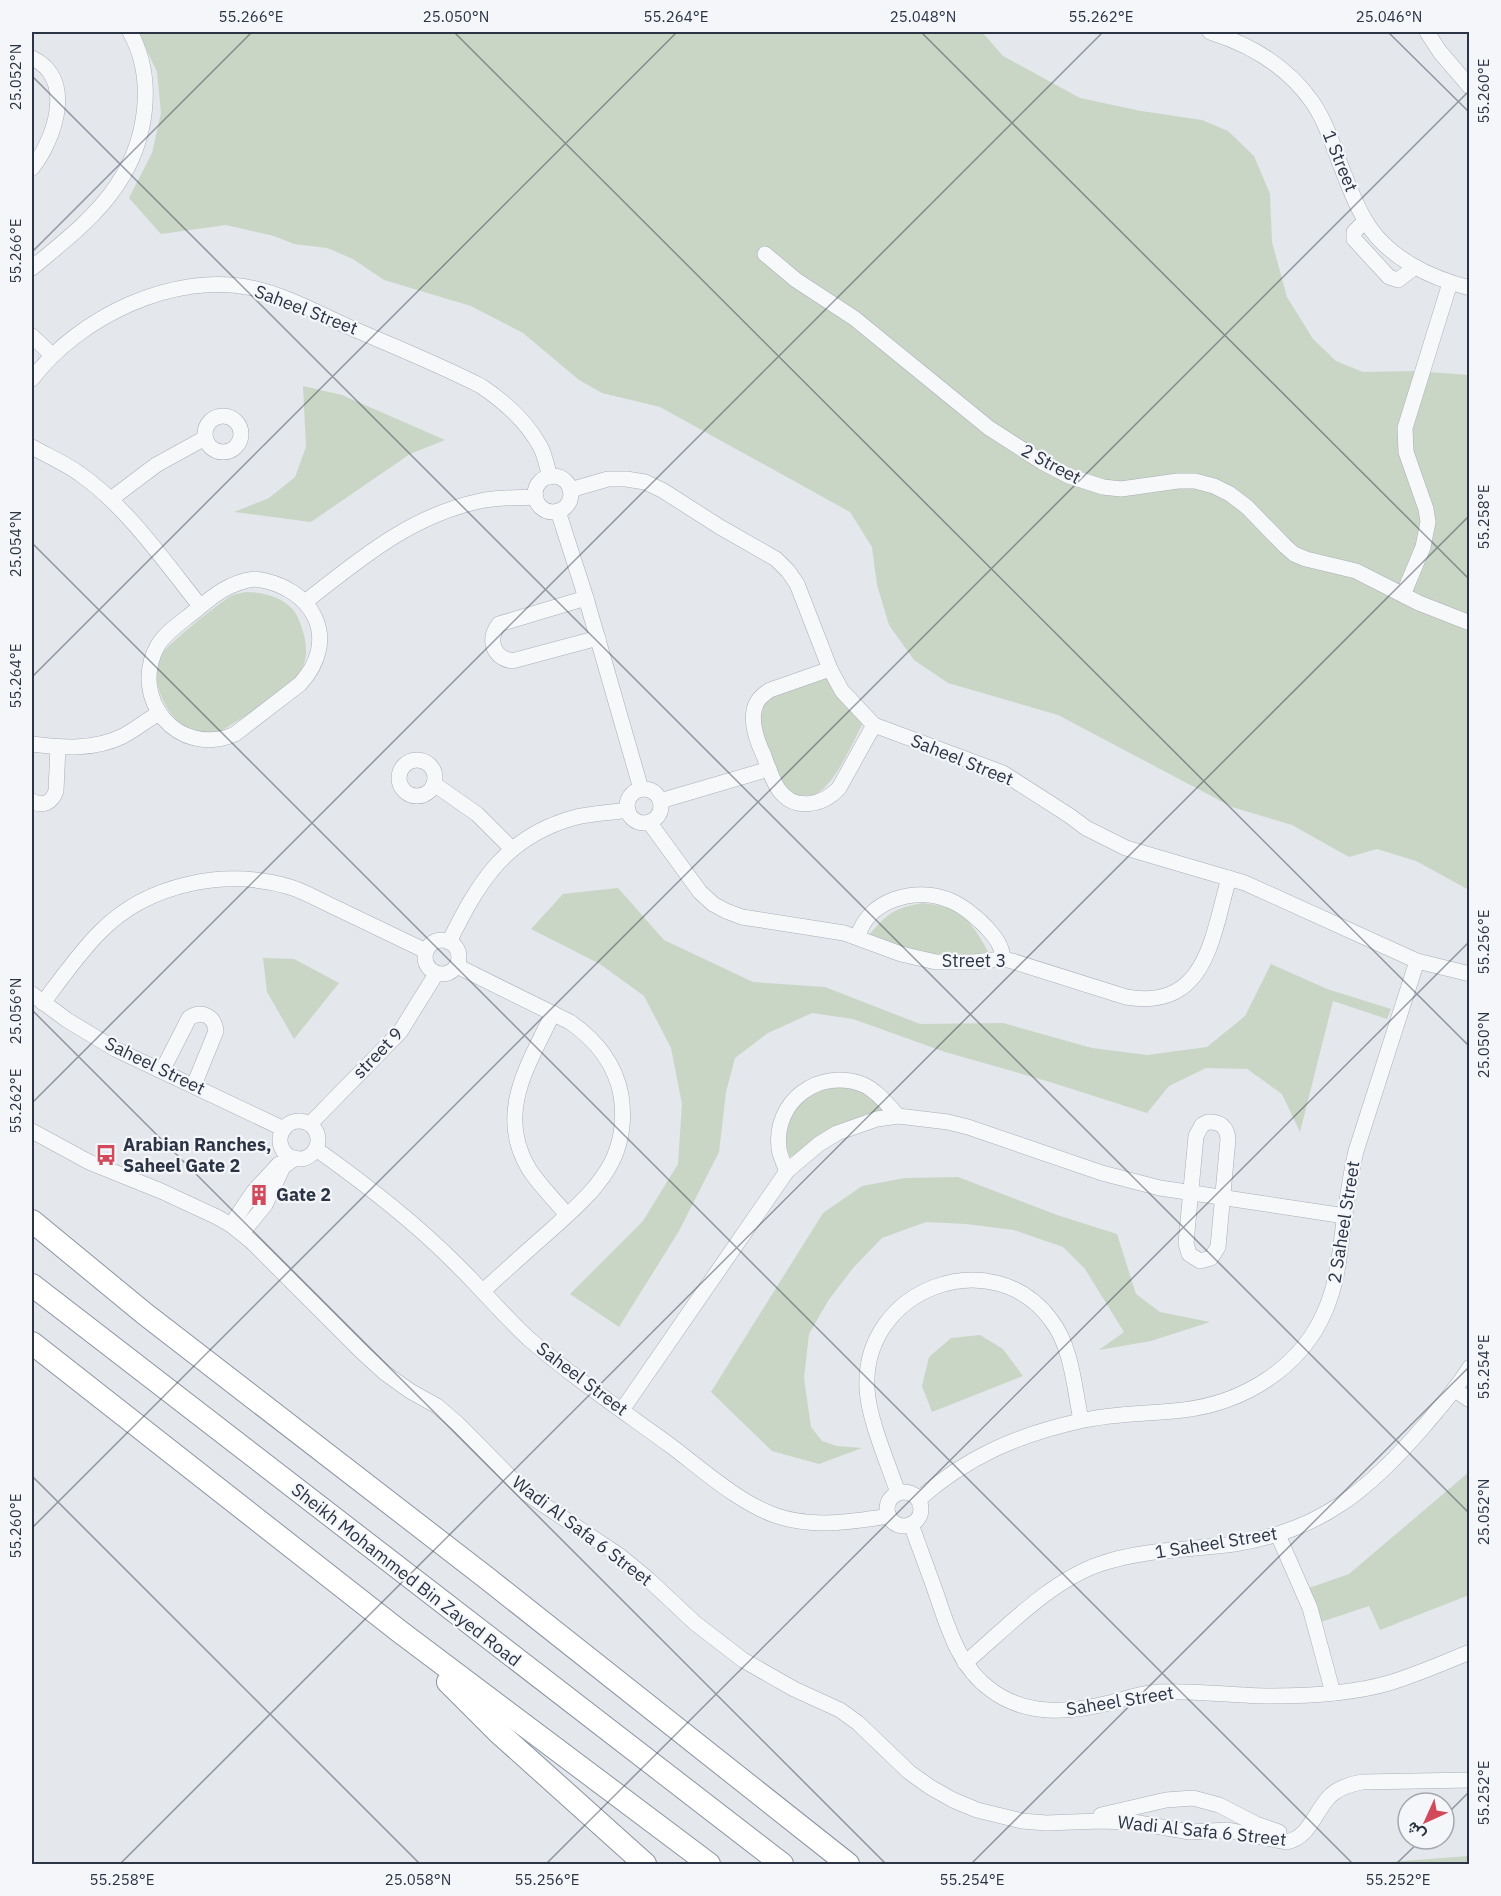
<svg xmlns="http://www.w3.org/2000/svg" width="1501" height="1896" font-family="'IBM Plex Sans',Vazirmatn,sans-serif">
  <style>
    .green { fill: #c9d6c5 }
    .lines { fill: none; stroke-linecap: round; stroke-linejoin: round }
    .minor-casing { stroke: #a9aeb7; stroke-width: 16 }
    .highway-casing { stroke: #8b94a3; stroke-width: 24 }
    .minor { stroke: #f7f8fa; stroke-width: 15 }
    .highway { stroke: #fff; stroke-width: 22 }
    .ticks { fill: none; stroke: #2b3445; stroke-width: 1.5; stroke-opacity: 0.45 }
    .labels { text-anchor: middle; stroke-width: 4.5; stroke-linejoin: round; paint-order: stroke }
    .street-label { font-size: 18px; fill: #2b3445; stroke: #f4f6f9 }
    .poi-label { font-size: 18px; font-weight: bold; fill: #2b3445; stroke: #f4f6f9; text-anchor: start }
    .neatline { fill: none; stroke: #2b3445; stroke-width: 2 }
    .ticks-label { font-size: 15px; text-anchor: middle; fill: #2b3445 }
  </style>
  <rect width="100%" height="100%" fill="#e4e7ec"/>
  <g class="green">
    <path d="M138,32H982L1003,56L1080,98L1141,111L1202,120L1228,131L1254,156L1270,194L1272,242L1287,297L1313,339L1336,361L1363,372L1414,371L1469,375V890L1416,861L1377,849L1349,857L1292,825L1232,807L1058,715L948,683L914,660L889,625L877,585L872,547L850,512L660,407L602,393L579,380L523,333L471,306L384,280L353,259L327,248L294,244L274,236L226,225L161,234L129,198L152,153L161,113L157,72Z"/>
    <path d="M303,386L342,395L445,440L410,454L311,522L234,512L269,498L295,477L306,447Z"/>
    <path d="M247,592C265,592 291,600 298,618C304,632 309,649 304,664C295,689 244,716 221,731C210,733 201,734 190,729C168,719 151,685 158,662C159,659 160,656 162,654C168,644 222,600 233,595C237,593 243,593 247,592Z"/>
    <path d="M826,669L865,719C855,738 835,785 816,794C811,796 803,795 797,796C791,792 783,787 779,781C770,768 753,719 761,705C768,693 812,676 826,669Z"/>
    <path d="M618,888L664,940L753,982L825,987L920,1024L1003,1023L1092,1048L1147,1055L1207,1047L1245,1016L1271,964L1327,989L1391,1009L1387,1019L1333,1001L1300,1132L1282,1094L1247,1069L1206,1068L1169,1086L1147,1113L1050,1082L945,1052L853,1019L812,1013L768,1033L735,1058L726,1092L719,1152L679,1231L619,1327L570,1294L643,1221L678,1164L682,1104L671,1048L644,996L600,964L531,929L563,894Z"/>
    <path d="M923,903C930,904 939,905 946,907C968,914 980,937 990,955L931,958L869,935C888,913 894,908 923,903Z"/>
    <path d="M263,958L294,959L339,983L294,1039L267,992Z"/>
    <path d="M854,1085L876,1098L886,1112L866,1114L790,1157L783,1135L790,1111L807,1093L829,1086Z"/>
    <path d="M958,1177L1057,1215L1117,1234L1136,1294L1160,1312L1210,1322L1151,1341L1099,1350L1124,1332L1085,1269L1063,1247L1014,1230L966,1224L926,1222L882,1238L853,1268L828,1301L809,1334L804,1378L811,1427L822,1441L837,1446L862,1448L819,1464L772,1451L711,1392L823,1213L862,1186L905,1178Z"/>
    <path d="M980,1335L1003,1349L1023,1376L932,1412L922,1386L929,1357L951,1338Z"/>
    <path d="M1469,1472V1595L1380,1630L1369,1606L1318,1623L1306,1589L1349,1574Z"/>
    <path d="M1469,1856V1864H1364Z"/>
  </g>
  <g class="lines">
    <defs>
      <g id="minor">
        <path d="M1210,32C1252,45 1288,67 1313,103C1325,121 1332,142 1339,161C1347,181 1354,202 1365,220C1386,257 1430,278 1470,288"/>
        <path d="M1427,32L1440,52L1470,87"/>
        <path d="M32,58C76,78 55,139 32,168"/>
        <path d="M1365,221L1354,232V239L1389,277L1398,280L1415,267"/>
        <path d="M765,254L796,280L854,318L989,428L1042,462L1069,476L1103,487L1121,489L1178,481H1195L1214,486L1230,494L1247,507L1285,546L1294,554L1306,559L1356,571L1419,603L1470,623"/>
        <path d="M32,268C62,243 95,218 117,185C147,141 156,79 130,32"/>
        <path d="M32,336L52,355"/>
        <path d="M32,379C79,317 174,271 252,288C285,295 318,313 349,327C393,346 438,364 481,386C505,402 526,421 540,446C545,455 547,467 550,477"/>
        <circle cx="223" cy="434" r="18"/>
        <path d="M32,447C48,456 65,463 80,474C126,506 165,562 200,606"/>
        <circle cx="553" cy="494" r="18"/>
        <path d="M570,490L608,479H626L645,482L662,490L720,527L776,559L788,571L797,584L830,669L842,691L874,725L1003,773L1070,816L1086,828L1126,848L1245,883L1417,961L1470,974"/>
        <path d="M111,499L156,465L205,438"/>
        <path d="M558,511L586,598L641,789"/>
        <path d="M255,579C312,586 342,638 300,684L235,734C178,759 128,698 158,645C167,631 183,621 195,611C214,595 230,582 255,579Z"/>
        <path d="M1403,595L1423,547L1428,522L1426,509L1406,452L1405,428L1450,283"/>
        <path d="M586,598L499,624C487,640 493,657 512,661L598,638"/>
        <path d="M305,602C360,559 410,516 480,501C498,497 518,498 536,497"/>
        <path d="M830,669L770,690C762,695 755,701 754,711C751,726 758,743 764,756C768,767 772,780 779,790C795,812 823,805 839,788L874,725"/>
        <path d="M32,744C62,748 95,750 123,736C136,729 147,720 159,713"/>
        <circle cx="417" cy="778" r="18"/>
        <path d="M434,784L477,814L512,849"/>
        <circle cx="644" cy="806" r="17"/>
        <path d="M32,801C42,807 52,803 56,791L58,747"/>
        <path d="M660,801L769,769"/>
        <path d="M649,822L700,892L713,904L726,911L742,917L844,933L901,954L936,962H973L1003,959L1012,961L1126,997C1207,1011 1212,936 1229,878"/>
        <path d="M858,937C867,900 916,886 949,900C962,905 976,917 986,927C995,937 1002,945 1003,959"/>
        <circle cx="442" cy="957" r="17"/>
        <path d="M449,942C478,883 505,837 573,818C590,813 610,813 628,810"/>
        <path d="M457,966L570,1022C596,1040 615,1063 621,1095C631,1160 594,1191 551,1230C528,1250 505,1271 483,1291"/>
        <path d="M32,994L67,1020L115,1049L284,1129"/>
        <path d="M43,1003C61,979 79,953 100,932C148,883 226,868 290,887C306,892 321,901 336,908C366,922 396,937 426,951"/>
        <path d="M553,1013C529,1064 495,1113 529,1169C539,1185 555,1200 567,1215"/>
        <path d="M162,1071L189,1018C201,1010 214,1015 216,1031L194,1085"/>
        <circle cx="299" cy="1140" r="19"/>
        <path d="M1208,1122C1220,1121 1227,1127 1228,1139L1218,1247L1211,1258L1200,1261L1189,1254L1186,1243L1196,1136L1202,1125Z"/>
        <path d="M310,1124L400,1032L436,974"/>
        <path d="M32,1131L89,1162L161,1191L217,1217L231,1225L252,1242L362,1352L385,1373L410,1391L437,1406L458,1424L526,1493L620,1556L648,1579L695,1623L743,1660L794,1689L840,1710L858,1723L909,1772L930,1787L953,1800L977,1810L1022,1821L1046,1823L1099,1821L1133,1822L1190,1832L1228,1830L1286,1842C1310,1838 1315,1810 1331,1795C1340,1787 1351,1784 1362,1782L1470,1780"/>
        <path d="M316,1149C364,1183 411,1219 453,1261C479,1286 502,1314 529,1339C574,1378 623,1411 671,1446C703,1470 739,1503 777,1516C814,1528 851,1522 889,1516"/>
        <path d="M787,1171C784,1164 780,1156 779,1149C773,1101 819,1067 864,1085C877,1091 888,1105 898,1116"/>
        <path d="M231,1225L254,1191L279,1164"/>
        <path d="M242,1233L265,1205L283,1167L295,1158"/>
        <path d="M1455,1390L1470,1400"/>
        <path d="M622,1410L787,1171L819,1144L837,1133L877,1119L898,1116L948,1122L968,1127L1102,1173L1160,1188L1345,1216"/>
        <circle cx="904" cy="1509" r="17"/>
        <path d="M898,1493C888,1463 868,1418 867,1388C862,1289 992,1240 1051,1320C1072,1347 1074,1387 1081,1420"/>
        <path d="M919,1499C967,1457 1017,1435 1080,1421C1114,1413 1148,1414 1183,1410C1243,1403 1301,1368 1325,1311C1339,1279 1340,1248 1345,1214C1348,1193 1351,1172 1356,1151L1417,961"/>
        <path d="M911,1524C919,1547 928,1570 936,1593C948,1628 959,1667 991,1690C1026,1716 1069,1713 1109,1703C1125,1699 1141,1693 1158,1692C1196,1690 1233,1696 1271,1696C1310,1696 1351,1694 1389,1683C1416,1675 1443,1663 1470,1652"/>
        <path d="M1278,1535L1310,1608L1333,1693"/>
        <path d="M965,1663C1005,1629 1050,1581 1100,1564C1143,1549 1190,1550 1234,1544C1321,1531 1370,1489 1425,1425C1441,1406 1457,1388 1470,1367"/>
        <path d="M1101,1815L1166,1800L1193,1798L1219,1805L1256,1824L1279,1832"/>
      </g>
      <g id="highway">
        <path d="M32,1221L145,1314L488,1579L848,1864"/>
        <path d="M32,1285L782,1864"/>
        <path d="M32,1343L399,1631L709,1864"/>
        <path d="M448,1682L498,1732L645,1864"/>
      </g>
    </defs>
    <use href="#minor" class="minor-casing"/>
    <use href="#highway" class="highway-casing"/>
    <use href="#minor" class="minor"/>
    <use href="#highway" class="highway"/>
  </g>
  <path class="ticks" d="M454,32L1470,1047M921,32L1470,580M1388,32L1470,113M32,76L1470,1514M32,252L252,32M32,543L1353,1864M32,677L677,32M32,1010L886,1864M32,1103L1103,32M32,1476L420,1864M32,1528L1470,90M1444,1817L1470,1791M120,1864L1470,515M546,1864L1470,941M971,1864L1470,1366M1396,1864L1422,1839"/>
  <defs>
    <symbol id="bus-bare" viewBox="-9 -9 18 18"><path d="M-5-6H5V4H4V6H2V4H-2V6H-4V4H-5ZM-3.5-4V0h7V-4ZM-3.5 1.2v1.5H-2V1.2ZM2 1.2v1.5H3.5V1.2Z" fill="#d1495b" stroke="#f4f6f9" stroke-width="2.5" paint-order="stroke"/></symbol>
    <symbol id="building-bare" viewBox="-9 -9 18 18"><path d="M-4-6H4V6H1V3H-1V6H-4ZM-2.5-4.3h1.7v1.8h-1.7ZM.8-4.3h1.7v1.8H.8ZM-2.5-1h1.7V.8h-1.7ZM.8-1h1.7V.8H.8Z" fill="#d1495b" stroke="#f4f6f9" stroke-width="2.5" paint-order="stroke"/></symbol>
  </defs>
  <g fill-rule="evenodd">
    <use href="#bus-bare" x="91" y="1140" width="30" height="30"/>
    <use href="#building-bare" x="244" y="1180" width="30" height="30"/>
  </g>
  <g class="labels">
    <g class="street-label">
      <text transform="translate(1340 161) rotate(68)" y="6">1 Street</text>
      <text transform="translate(306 310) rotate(21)" y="6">Saheel Street</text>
      <text transform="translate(1051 464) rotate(28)" y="6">2 Street</text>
      <text transform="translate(962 760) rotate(22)" y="6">Saheel Street</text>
      <text x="974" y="967">Street 3</text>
      <text transform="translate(378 1053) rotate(-46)" y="6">street 9</text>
      <text transform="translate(155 1066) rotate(26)" y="6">Saheel Street</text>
      <text transform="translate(1344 1222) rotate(-81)" y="6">2 Saheel Street</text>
      <text transform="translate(582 1379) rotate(37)" y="6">Saheel Street</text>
      <text transform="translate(582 1531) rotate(37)" y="6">Wadi Al Safa 6 Street</text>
      <text transform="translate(1216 1543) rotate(-9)" y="6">1 Saheel Street</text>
      <text transform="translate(406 1575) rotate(38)" y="6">Sheikh Mohammed Bin Zayed Road</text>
      <text transform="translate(1120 1701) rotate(-9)" y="6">Saheel Street</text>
      <text transform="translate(1202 1831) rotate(6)" y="6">Wadi Al Safa 6 Street</text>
    </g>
    <g class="poi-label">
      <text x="123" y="1151">Arabian Ranches,<tspan x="123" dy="21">Saheel Gate 2</tspan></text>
      <text x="276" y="1201">Gate 2</text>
    </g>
  </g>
  <rect width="1501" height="1896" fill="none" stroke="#f4f6f9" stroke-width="66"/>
  <g transform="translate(1426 1821) rotate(225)"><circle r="28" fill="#f4f6f9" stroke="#a4a8b1" stroke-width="1.5"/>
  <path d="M0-4.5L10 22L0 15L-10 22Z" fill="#d1495b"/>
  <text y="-9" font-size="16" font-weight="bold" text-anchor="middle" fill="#2b3445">ش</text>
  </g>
  <rect x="33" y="33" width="1435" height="1830" class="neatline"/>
  <g class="ticks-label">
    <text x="251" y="22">55.266°E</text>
    <text x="456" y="22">25.050°N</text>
    <text x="676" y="22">55.264°E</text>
    <text x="923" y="22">25.048°N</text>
    <text x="1101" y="22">55.262°E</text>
    <text x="1389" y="22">25.046°N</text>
    <text transform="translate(16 77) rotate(-90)" y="5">25.052°N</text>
    <text transform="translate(1484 91) rotate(-90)" y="5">55.260°E</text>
    <text transform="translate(16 251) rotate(-90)" y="5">55.266°E</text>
    <text transform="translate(1484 517) rotate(-90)" y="5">55.258°E</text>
    <text transform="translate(16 544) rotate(-90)" y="5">25.054°N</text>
    <text transform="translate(16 676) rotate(-90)" y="5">55.264°E</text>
    <text transform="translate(1484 942) rotate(-90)" y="5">55.256°E</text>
    <text transform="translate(16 1011) rotate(-90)" y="5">25.056°N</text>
    <text transform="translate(1484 1045) rotate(-90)" y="5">25.050°N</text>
    <text transform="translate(16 1101) rotate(-90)" y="5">55.262°E</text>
    <text transform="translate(1484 1367) rotate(-90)" y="5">55.254°E</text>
    <text transform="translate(1484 1512) rotate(-90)" y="5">25.052°N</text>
    <text transform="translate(16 1526) rotate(-90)" y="5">55.260°E</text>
    <text transform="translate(1484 1793) rotate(-90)" y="5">55.252°E</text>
    <text x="122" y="1885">55.258°E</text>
    <text x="418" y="1885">25.058°N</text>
    <text x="547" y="1885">55.256°E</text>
    <text x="972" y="1885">55.254°E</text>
    <text x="1398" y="1885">55.252°E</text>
  </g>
</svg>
